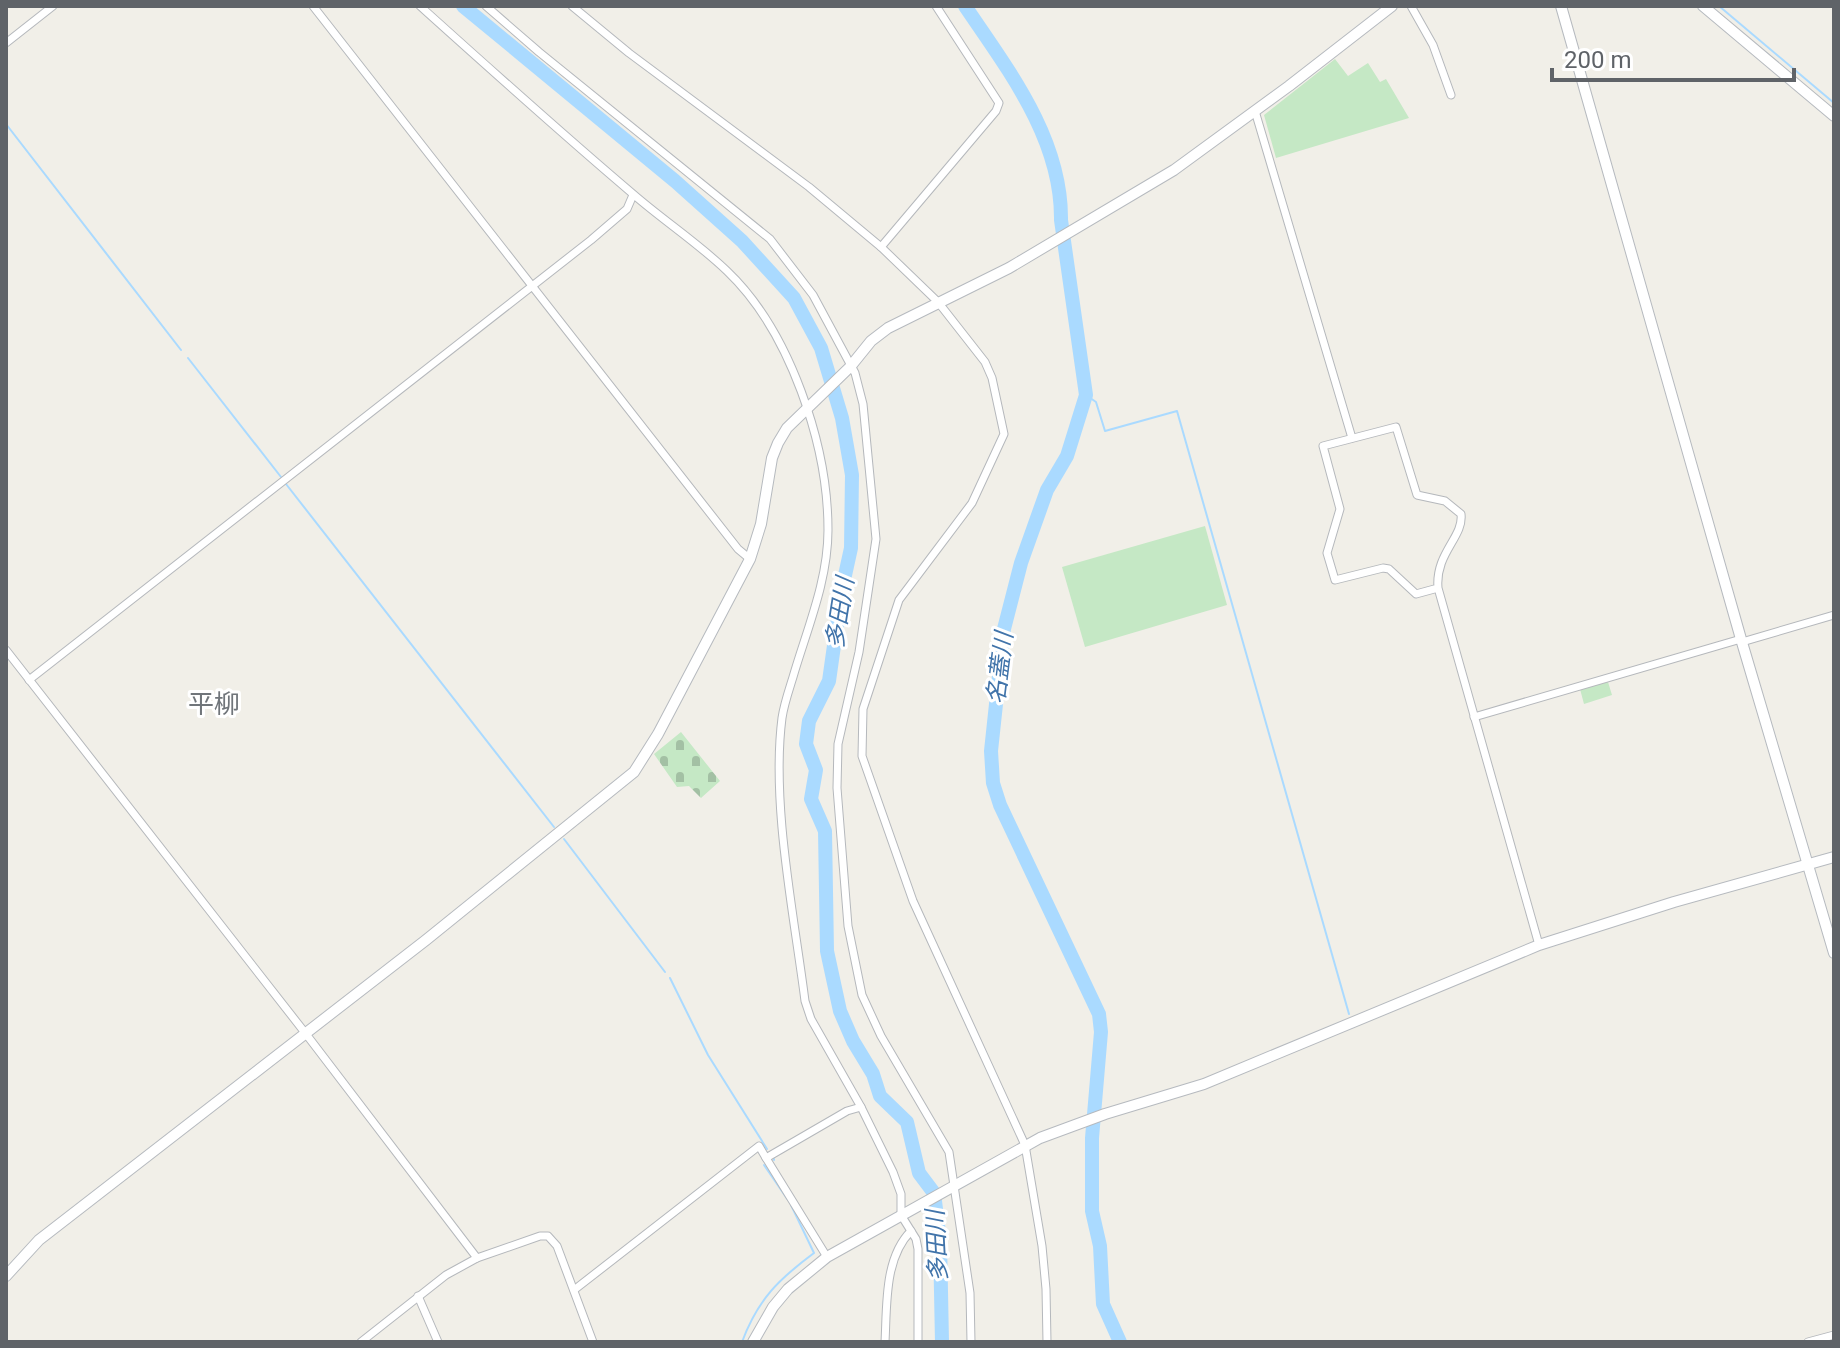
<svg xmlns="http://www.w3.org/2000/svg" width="1840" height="1348" font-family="Roboto,'Noto Sans JP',sans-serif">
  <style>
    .green { fill: #c5e8c5 }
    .cemetery { fill: url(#cemetery-stones) }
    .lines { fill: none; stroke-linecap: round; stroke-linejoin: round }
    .stream { stroke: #aadaff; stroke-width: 2 }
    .river { stroke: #aadaff; stroke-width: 14 }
    .street-casing { stroke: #b5b8bc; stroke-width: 9 }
    .secondary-casing { stroke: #b6babf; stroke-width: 12 }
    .street { stroke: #fff; stroke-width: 7 }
    .secondary { stroke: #fff; stroke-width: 10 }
    .labels { text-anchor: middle; stroke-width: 6; stroke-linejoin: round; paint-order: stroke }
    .water-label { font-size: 24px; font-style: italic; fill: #4174aa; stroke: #fff }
    .quarter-label { font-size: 26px; fill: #70757a; stroke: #fff }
  </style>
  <defs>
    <pattern id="cemetery-stones" width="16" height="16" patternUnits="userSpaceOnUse" patternTransform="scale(2)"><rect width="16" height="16" fill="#c5e8c5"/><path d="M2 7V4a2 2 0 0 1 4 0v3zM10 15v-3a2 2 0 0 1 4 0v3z" fill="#a3c0a4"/></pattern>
  </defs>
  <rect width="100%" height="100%" fill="#f1efe8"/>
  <g class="green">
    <path d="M1335,59L1348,76L1368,63L1380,82L1386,79L1409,118L1276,158L1264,115Z"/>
    <path d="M1205,526L1227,605L1085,647L1062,567Z"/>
    <path d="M1608,682L1612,695L1584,704L1580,689Z"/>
  </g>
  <path class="cemetery" d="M681,732L720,781L701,798L689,786L677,787L654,754Z"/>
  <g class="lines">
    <g class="stream">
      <path d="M1719,6L1834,103"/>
      <path d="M6,124L181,350"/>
      <path d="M188,358L281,477"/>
      <path d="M1086,395L1096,402L1105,431L1177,411L1349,1014"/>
      <path d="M286,484L554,827"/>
      <path d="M564,839L665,972"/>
      <path d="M670,978L708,1055L767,1149"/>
      <path d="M774,1160V1159"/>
      <path d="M764,1165L788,1200"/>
      <path d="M742,1342C758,1299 779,1279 814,1253L791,1205"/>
    </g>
    <g class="river">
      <path d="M463,6L675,181L742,241L794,298L821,348L842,418L852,475L851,548L842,589L829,681L809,721L806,744L816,770L811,799L825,831L827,951L840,1011L853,1041L873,1074L880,1096L907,1122L919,1173L934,1193L940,1241L942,1342"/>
      <path d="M965,6C1009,71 1062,139 1061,220L1086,395L1067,456L1047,490L1021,563L1004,629L991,751L993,783L1000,805L1099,1014L1101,1032L1092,1138V1211L1100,1246L1103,1304L1120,1342"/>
    </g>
    <defs>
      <g id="street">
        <path d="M313,6L738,549L750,559"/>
        <path d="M420,6C490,69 561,133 633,194C664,221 698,243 727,271C790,331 828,445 828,530C828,581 807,629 793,677C789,690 784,704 782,718C771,804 794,914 805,1001L811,1019L861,1107L893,1172L901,1194V1215L916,1239L918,1249V1342"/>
        <path d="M486,6L539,52L770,239L813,295L855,373L863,404L876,539L859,652L838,744L837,788L848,926L862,995L881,1036L949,1152L970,1293L971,1342"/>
        <path d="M572,6L629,53L809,187L881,247L938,302L985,362L992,378L1004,434L972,503L899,600L863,709L862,756L913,901L1025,1145L1042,1246L1046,1289L1047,1342"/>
        <path d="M1411,6L1433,45L1451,95"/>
        <path d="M6,43L53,6"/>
        <path d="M1255,111L1352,438"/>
        <path d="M881,247L996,111L999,103L936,6"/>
        <path d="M1438,588L1416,594L1389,569L1383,568L1335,580L1327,553L1340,509L1323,446L1396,427L1417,495L1445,501L1461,514C1464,537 1435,553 1438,588L1539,945"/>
        <path d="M1742,642L1834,615"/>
        <path d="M6,650L306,1034L477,1258"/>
        <path d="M29,680L591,240L627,209L633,195"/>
        <path d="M1474,717L1741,639"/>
        <path d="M766,1158L827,1257"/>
        <path d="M574,1290L759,1146L766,1158L847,1111L861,1107"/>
        <path d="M418,1296L438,1342"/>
        <path d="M361,1342L446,1275L477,1258L540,1236H548L557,1246L593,1342"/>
        <path d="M885,1342C887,1306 884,1258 911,1231"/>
        <path d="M1808,1342L1834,1335"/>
      </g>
      <g id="secondary">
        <path d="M1561,6L1741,639L1834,953"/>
        <path d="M1703,6L1834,116"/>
        <path d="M6,1276L39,1240L426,940L634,772L658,734L750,559L761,524L772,458L778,443L787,428L850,367L871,341L888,328L1009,268L1174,170L1289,86L1392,6"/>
        <path d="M753,1342L773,1307L788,1289L827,1257L1040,1138L1105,1114L1204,1084L1539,945L1674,902L1834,857"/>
      </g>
    </defs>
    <use href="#street" class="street-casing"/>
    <use href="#secondary" class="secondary-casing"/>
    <use href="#street" class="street"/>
    <use href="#secondary" class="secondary"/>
  </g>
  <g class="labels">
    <g class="water-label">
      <text transform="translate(840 613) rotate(-81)" y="8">多田川</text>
      <text transform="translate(1000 668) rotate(-83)" y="8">名蓋川</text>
      <text transform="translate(937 1246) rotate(-93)" y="8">多田川</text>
    </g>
    <g class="quarter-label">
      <text x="214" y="713">平柳</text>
    </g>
  </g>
  <rect width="1840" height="1348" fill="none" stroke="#5f6368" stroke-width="16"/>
  <path d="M1552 68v12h242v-12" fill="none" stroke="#5f6368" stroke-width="4"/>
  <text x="1564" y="68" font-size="24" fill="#5f6368" stroke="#ffffff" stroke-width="6" paint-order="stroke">200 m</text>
</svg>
